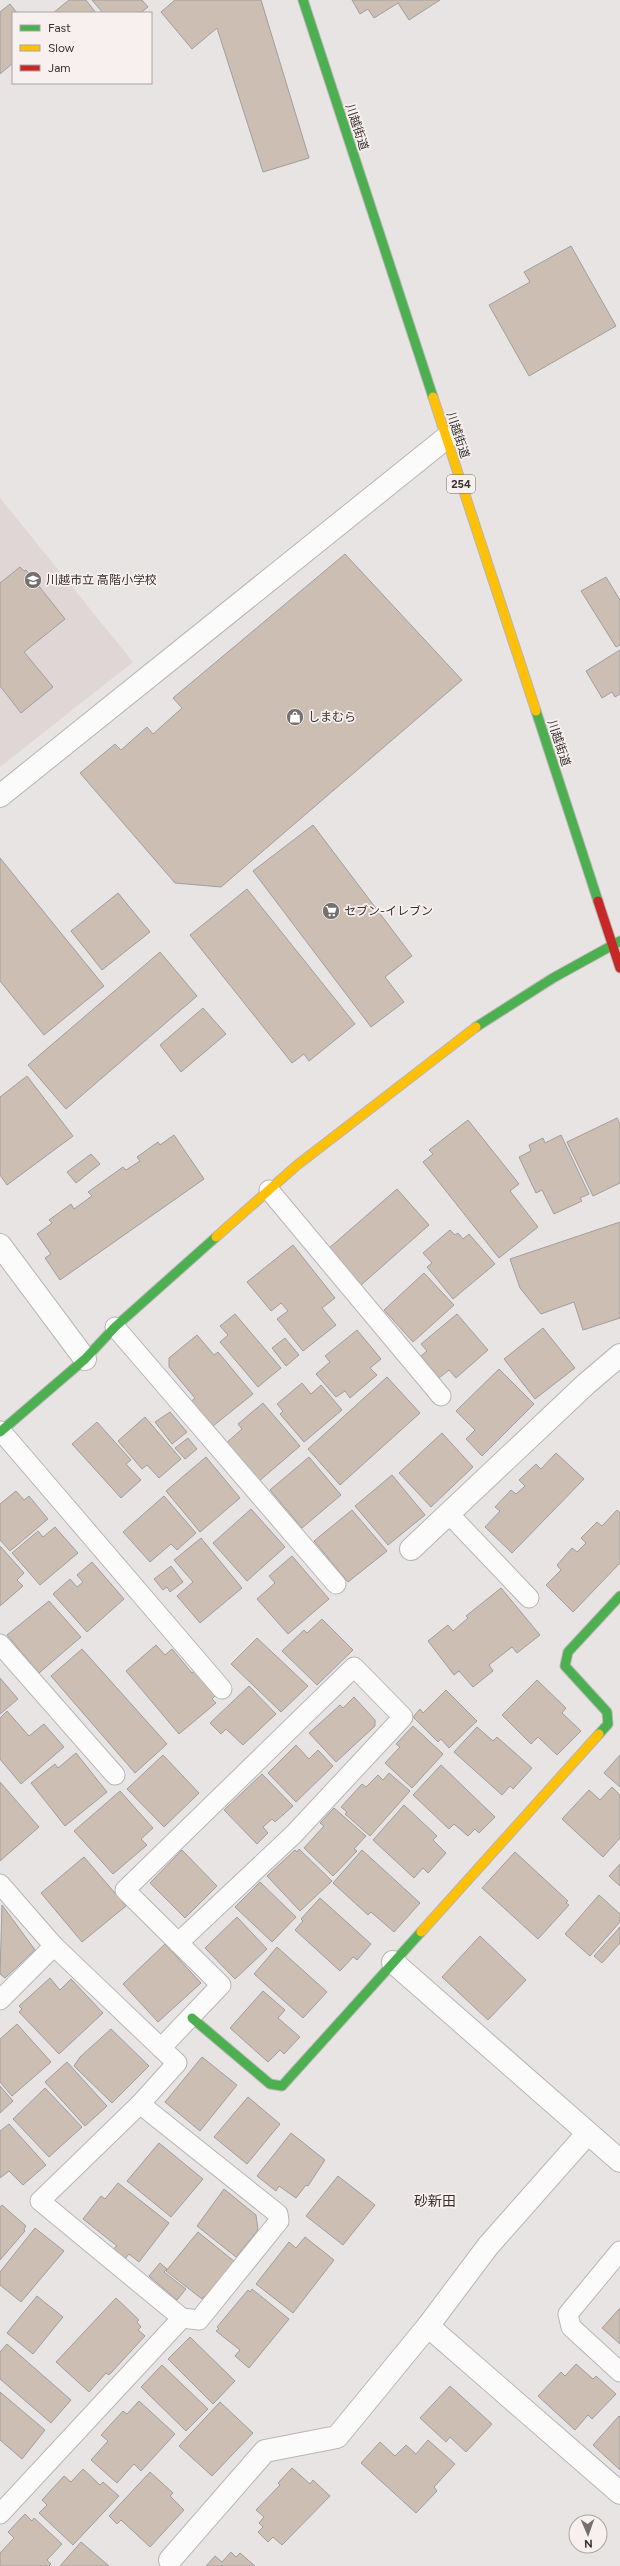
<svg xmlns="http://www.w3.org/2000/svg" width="620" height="2566" font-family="Figtree,'Noto Sans JP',sans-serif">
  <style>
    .built { fill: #e0d6d5 }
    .building { fill: #ccbeb2; stroke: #a09e9e }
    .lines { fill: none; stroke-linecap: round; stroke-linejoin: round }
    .lane-casing { stroke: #b8b5b4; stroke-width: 21 }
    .street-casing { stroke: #b8b5b4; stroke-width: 24 }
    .fast-casing { stroke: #b8b5b4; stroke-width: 11 }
    .slow-casing { stroke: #b8b5b4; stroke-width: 11 }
    .jam-casing { stroke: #b8b5b4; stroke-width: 11 }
    .lane { stroke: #fcfbfb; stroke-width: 19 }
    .street { stroke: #fcfbfb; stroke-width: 22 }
    .fast { stroke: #4caf50; stroke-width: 9 }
    .slow { stroke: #ffc107; stroke-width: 9 }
    .jam { stroke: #c62828; stroke-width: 9 }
    .labels { text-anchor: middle; stroke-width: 3.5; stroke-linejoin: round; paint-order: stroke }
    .shield { fill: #f8f0ef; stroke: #706b6a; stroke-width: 1 }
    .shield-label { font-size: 11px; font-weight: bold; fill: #353231 }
    .street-label { font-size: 12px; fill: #353231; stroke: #f8f0ef }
    .poi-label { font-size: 12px; fill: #353231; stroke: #f8f0ef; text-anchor: start }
    .quarter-label { font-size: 14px; fill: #353231; stroke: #f8f0ef }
  </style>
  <rect width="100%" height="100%" fill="#e8e4e4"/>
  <path class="built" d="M0,498L133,662L0,767Z"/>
  <g class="building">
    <path d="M69,0H86L96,13H53Z"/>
    <path d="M92,0H142L148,7L140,13H103Z"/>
    <path d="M175,0H261L309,158L263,172L217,28L192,49L161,12Z"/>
    <path d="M352,0H440L409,20L398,3L374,18L368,9L360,14Z"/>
    <path d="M10,4L17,13H13V63L0,74V12Z"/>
    <path d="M571,246L616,326L529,376L489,305L530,282L524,272Z"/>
    <path d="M345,554L462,680L221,887L175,883L80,773L115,744L121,750L147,727L153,734L182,708L173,698Z"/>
    <path d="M20,567L24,571L26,570L65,619L24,652L53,687L21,713L0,686V583Z"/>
    <path d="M606,577L620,600V645L616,647L581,591Z"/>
    <path d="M620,650V694L615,697L612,692L602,698L586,671Z"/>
    <path d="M313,825L412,956L385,977L404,1002L371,1027L253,871Z"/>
    <path d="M0,858L104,986L44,1035L0,981Z"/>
    <path d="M247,889L355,1024L309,1061L304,1054L292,1063L190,935Z"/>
    <path d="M118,893L150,932L102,970L71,931Z"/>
    <path d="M160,952L197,996L66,1109L28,1065Z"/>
    <path d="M203,1008L226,1034L181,1072L160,1045Z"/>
    <path d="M27,1076L73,1136L7,1185L0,1175V1097Z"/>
    <path d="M617,1118L620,1124V1183L593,1196L567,1142Z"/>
    <path d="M468,1120L519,1184L510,1191L538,1227L499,1258L423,1162L433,1154L429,1150Z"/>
    <path d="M174,1135L204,1179L60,1280L45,1258L51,1254L37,1234L52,1223L49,1220L71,1204L74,1209L92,1196L88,1192L123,1167L126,1170L140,1161L137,1157L158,1142L160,1145Z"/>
    <path d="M561,1135L589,1194L580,1198L582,1201L554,1214L542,1190L536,1193L519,1157L531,1151L529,1145L543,1138L545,1143Z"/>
    <path d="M91,1154L100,1164L76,1183L67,1172Z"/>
    <path d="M397,1189L429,1225L360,1286L328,1249Z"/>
    <path d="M620,1222V1318L583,1330L574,1302L541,1314L520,1288L510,1259Z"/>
    <path d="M450,1230L455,1235L458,1233L463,1239L469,1234L495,1264L453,1299L427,1267L432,1263L423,1253Z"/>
    <path d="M293,1245L335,1298L322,1308L336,1325L303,1351L277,1319L288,1311L281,1303L271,1311L247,1282Z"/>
    <path d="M424,1273L454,1305L413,1342L384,1310Z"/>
    <path d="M235,1314L281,1368L258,1387L220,1342L228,1335L220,1326Z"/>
    <path d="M457,1314L488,1350L456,1378L449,1370L439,1378L421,1356L427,1351L421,1344Z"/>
    <path d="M543,1328L575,1368L535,1399L504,1359Z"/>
    <path d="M357,1330L381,1359L370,1368L377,1375L350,1398L345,1391L336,1397L316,1374L330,1362L325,1356Z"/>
    <path d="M197,1335L214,1355L218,1352L253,1394L208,1430L187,1405L195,1398L169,1367V1358Z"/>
    <path d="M285,1338L299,1355L286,1366L272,1348Z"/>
    <path d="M499,1369L534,1404L482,1456L466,1439L475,1430L456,1411Z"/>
    <path d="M387,1377L420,1413L340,1485L308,1449Z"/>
    <path d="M302,1383L311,1394L321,1385L342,1410L304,1442L280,1414L283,1411L277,1404Z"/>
    <path d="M263,1403L300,1446L258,1482L225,1444L242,1429L238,1424Z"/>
    <path d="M170,1412L187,1432L172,1444L155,1422Z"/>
    <path d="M145,1417L181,1459L159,1478L147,1465L142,1469L118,1441Z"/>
    <path d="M97,1422L131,1460L126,1464L141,1480L121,1498L72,1444Z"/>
    <path d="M442,1433L473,1467L431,1507L399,1473Z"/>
    <path d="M188,1438L197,1449L185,1459L175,1448Z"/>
    <path d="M556,1453L584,1479L512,1553L485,1527L500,1511L495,1507L511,1490L516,1494L525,1486L519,1480L536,1464L541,1469Z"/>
    <path d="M206,1457L240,1498L200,1532L166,1491Z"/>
    <path d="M309,1457L341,1495L302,1528L270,1490Z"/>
    <path d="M392,1475L425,1515L388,1545L355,1506Z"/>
    <path d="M16,1491L24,1500L29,1496L48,1519L10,1551L0,1540V1504Z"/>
    <path d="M164,1496L196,1533L177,1550L171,1544L150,1562L123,1532Z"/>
    <path d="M251,1509L285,1547L247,1581L213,1543Z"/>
    <path d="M352,1510L387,1551L348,1582L314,1541Z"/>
    <path d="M617,1510L620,1513V1563L573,1612L546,1585L561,1570L557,1565L572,1548L577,1552L586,1543L581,1538L597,1522L602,1526Z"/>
    <path d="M55,1527L78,1553L40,1585L12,1553L38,1531L43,1537Z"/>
    <path d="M201,1538L242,1588L200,1623L177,1596L193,1582L174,1560Z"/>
    <path d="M0,1546L24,1573L17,1580L23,1586L0,1606Z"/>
    <path d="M292,1556L329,1599L288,1634L257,1599L275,1583L269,1576Z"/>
    <path d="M92,1562L124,1599L87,1632L53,1594L70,1579L77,1587L83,1582L77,1575Z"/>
    <path d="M171,1566L183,1582L170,1592L167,1587L163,1590L154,1579Z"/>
    <path d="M501,1588L540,1635L517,1653L512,1647L489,1665L493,1671L473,1687L459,1671L454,1675L428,1641L448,1625L453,1631L468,1618L466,1616Z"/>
    <path d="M49,1601L81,1637L39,1673L7,1635Z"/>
    <path d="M322,1619L353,1650L317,1685L282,1651L304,1630L307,1633Z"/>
    <path d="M257,1638L308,1686L281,1712L231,1664Z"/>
    <path d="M156,1645L165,1655L172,1649L192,1673L197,1669L218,1693L212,1699L216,1703L179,1734L126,1671Z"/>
    <path d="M82,1649L167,1744L135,1773L51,1676Z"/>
    <path d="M0,1678L18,1699L0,1714Z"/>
    <path d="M537,1680L566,1708L562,1713L581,1731L557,1755L538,1737L531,1744L502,1715Z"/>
    <path d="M249,1686L276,1714L243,1745L226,1729L221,1734L210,1723Z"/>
    <path d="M446,1690L477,1721L449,1748L441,1739L438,1742L413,1717L420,1709L423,1713Z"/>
    <path d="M354,1697L375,1720V1726L336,1762L309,1733L340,1705L343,1708Z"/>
    <path d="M7,1711L29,1736L44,1724L64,1747L21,1784L0,1759V1718Z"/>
    <path d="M413,1726L443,1754L412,1788L385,1763L400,1747L396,1744Z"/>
    <path d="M477,1727L493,1741L497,1737L532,1768L513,1789L510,1786L502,1795L454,1752Z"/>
    <path d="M296,1745L309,1759L318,1750L333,1766L296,1802L268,1773Z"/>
    <path d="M76,1753L107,1792L65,1826L31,1783L55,1764L58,1768Z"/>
    <path d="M163,1755L199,1793L164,1827L127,1789Z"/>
    <path d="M620,1755V1787L604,1773Z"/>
    <path d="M441,1765L495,1817L479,1833L475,1829L468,1836L454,1824L449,1829L413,1795Z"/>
    <path d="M389,1773L410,1791L370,1836L345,1814L347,1812L341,1807L362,1784L366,1787L378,1775L383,1780Z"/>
    <path d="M262,1774L293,1806L275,1822L272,1819L263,1827L268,1833L257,1844L224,1810Z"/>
    <path d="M0,1782L39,1827L0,1861Z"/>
    <path d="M612,1787L620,1795V1838L603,1857L562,1819L589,1790L600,1800Z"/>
    <path d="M120,1791L153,1828L141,1839L147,1845L113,1874L74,1831Z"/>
    <path d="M404,1805L437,1836L433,1840L446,1853L428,1873L423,1868L414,1878L373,1840Z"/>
    <path d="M334,1808L366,1836L354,1849L357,1851L333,1876L304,1848L324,1826L320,1823Z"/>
    <path d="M299,1849L332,1881L300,1911L267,1876L295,1850L297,1852Z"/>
    <path d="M182,1850L217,1886L185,1918L150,1883Z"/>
    <path d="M362,1850L420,1903L394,1932L371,1912L368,1915L333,1883Z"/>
    <path d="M515,1852L568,1901L566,1903L569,1905L538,1939L482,1888Z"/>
    <path d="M84,1857L126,1906L82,1942L41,1893Z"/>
    <path d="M620,1864V1886L609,1876Z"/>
    <path d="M260,1882L296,1917L272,1942L235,1907Z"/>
    <path d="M599,1895L620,1914V1922L590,1956L565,1934Z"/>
    <path d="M320,1898L371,1944L357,1960L353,1957L340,1971L295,1930L303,1921L301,1919Z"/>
    <path d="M2,1905L35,1950L5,1978L0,1974Z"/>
    <path d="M237,1917L267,1949L235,1979L205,1948Z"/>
    <path d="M620,1927V1943L602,1963L594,1956Z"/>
    <path d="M480,1936L526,1980L488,2020L442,1977Z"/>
    <path d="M165,1944L201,1983L158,2022L123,1984Z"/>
    <path d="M277,1947L327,1992L303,2018L254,1974Z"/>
    <path d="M50,1978L60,1990L71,1979L103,2013L59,2054L19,2012L22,2009L19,2006Z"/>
    <path d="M263,1991L285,2010L278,2018L300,2037L284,2054L280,2050L268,2062L230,2028Z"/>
    <path d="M17,2024L51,2062L12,2096L0,2082V2039Z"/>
    <path d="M111,2029L149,2066L112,2103L74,2066L80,2057Z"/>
    <path d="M202,2057L237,2085L200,2131L165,2102Z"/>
    <path d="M67,2062L107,2106L85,2126L45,2082Z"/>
    <path d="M0,2086L13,2101L0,2113Z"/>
    <path d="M45,2088L82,2127L49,2157L13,2119Z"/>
    <path d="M248,2097L280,2124L247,2164L214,2137Z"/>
    <path d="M9,2124L46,2165L23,2185L9,2171L0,2178V2131Z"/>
    <path d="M291,2133L325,2160L308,2186L306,2185L296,2198L279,2186L276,2191L257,2176Z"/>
    <path d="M159,2143L203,2179L171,2217L127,2181Z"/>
    <path d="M338,2176L375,2205L343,2245L306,2216Z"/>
    <path d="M118,2183L169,2223L139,2262L129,2254L125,2259L113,2249L117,2246L83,2219L101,2196L105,2199Z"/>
    <path d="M224,2189L256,2215L258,2230L236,2257L197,2226Z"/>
    <path d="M2,2205L26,2226L24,2229L25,2231L0,2260V2207Z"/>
    <path d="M35,2228L64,2251L21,2302L0,2285V2272Z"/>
    <path d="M198,2232L235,2262L206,2297L204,2296L202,2299L166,2271Z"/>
    <path d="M305,2237L334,2260L293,2313L256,2284L289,2242L296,2248Z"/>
    <path d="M160,2263L167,2269L164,2272L186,2289L177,2300L149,2276Z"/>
    <path d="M252,2289L289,2319L249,2368L235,2356L240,2350L216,2331L219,2329L217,2327L248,2290L250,2292Z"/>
    <path d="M37,2296L63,2317L33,2354L7,2333Z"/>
    <path d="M116,2298L139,2320L137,2322L141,2327L138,2330L145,2336L109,2375L106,2373L89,2392L56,2362Z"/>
    <path d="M620,2308V2344L602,2328Z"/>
    <path d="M190,2337L235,2381L213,2404L168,2359Z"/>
    <path d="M7,2344L71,2400L51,2423L0,2379V2352Z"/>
    <path d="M576,2364L593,2379L596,2376L616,2394L592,2419L588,2415L575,2430L538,2396L561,2372L565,2376Z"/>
    <path d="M162,2365L208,2409L186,2431L141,2387Z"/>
    <path d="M450,2386L492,2424L466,2452L450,2437L446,2442L420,2418Z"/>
    <path d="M0,2392L45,2430L22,2459L0,2440Z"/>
    <path d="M139,2401L175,2434L141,2471L134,2464L117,2483L91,2460L108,2441L101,2435L123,2411L127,2414Z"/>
    <path d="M220,2402L253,2433L212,2476L179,2446Z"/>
    <path d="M619,2416L620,2417V2470L593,2445Z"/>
    <path d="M428,2440L455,2464L434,2487L437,2491L416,2513L361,2463L380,2442L395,2456L406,2445L416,2454Z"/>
    <path d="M292,2468L310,2484L313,2480L330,2496L282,2545L273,2537L268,2542L258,2532L263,2527L259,2523L264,2517L256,2510L280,2485L278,2483Z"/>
    <path d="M83,2469L100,2485L103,2482L119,2496L73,2545L39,2513L47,2505L42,2500L64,2476L71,2482Z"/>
    <path d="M150,2472L173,2493L170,2496L184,2510L150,2547L121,2520L117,2524L109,2516Z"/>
    <path d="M25,2514L32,2521L34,2518L62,2544L47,2560L51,2564L49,2566H0V2553L14,2538L8,2532Z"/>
    <path d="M81,2542L109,2566H60Z"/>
    <path d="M231,2552L236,2557L240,2553L255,2566H206L215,2556L222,2562Z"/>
  </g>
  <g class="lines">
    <defs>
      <g id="lane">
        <path d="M269,1190L441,1396"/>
        <path d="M115,1327L336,1584"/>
        <path d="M1,1431L222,1689"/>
        <path d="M450,1515L529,1598"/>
        <path d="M0,1644L115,1775"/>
        <path d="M0,1884L54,1946L161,2048"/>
        <path d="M0,2000L54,1946"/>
        <path d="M140,2104L177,2063L161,2048L221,1985L125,1890L354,1667L403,1717L294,1834L178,1943"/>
        <path d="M140,2104L278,2214L279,2221L199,2320L182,2318L40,2201Z"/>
        <path d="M620,2251L568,2314L571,2327L620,2372"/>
        <path d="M0,2514L182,2318"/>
      </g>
      <g id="street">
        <path d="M0,796L446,438"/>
        <path d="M0,1245L85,1359"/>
        <path d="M411,1549L586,1384L620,1355"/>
        <path d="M393,1962L620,2161"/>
        <path d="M428,2326L620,2493"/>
        <path d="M170,2560L265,2451L337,2437L428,2326L488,2246L587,2134"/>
      </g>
      <g id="fast">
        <path d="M303,0L433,397"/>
        <path d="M536,711L598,901"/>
        <path d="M476,1027L553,978L620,941"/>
        <path d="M0,1432L85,1359L115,1327L216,1237"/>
        <path d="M599,1734L608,1724L607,1712L565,1666L568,1652L620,1596"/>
        <path d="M192,2018L270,2084L282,2086L421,1932"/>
      </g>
      <g id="slow">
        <path d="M433,397L536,711"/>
        <path d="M216,1237L296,1166L476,1027"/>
        <path d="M421,1932L599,1734"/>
      </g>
      <path id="jam" d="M598,901L620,968"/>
    </defs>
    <use href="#lane" class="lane-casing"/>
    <use href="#street" class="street-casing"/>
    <use href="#fast" class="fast-casing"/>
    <use href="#slow" class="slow-casing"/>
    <use href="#jam" class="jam-casing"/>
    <use href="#lane" class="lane"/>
    <use href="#street" class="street"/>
    <use href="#fast" class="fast"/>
    <use href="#slow" class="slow"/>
    <use href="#jam" class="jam"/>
  </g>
  <defs>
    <symbol id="school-disc" viewBox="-11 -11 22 22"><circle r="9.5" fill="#747070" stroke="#f8f0ef"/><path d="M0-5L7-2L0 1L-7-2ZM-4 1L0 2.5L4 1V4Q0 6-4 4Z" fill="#fff"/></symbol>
    <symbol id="shop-disc" viewBox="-11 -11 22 22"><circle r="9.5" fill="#747070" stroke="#f8f0ef"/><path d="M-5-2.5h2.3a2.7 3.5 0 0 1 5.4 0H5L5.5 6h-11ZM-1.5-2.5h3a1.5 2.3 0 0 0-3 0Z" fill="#fff"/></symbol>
    <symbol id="supermarket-disc" viewBox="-11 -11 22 22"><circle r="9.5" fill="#747070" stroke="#f8f0ef"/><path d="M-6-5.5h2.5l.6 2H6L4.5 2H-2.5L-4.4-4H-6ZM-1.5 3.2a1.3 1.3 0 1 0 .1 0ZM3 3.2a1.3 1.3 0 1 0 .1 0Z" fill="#fff"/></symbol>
  </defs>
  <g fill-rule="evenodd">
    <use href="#school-disc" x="23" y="570" width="20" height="20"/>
    <use href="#shop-disc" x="285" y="707" width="20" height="20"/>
    <use href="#supermarket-disc" x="321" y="901" width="20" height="20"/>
  </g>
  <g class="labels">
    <rect class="shield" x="447" y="475" width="28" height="18" rx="3"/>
    <g class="shield-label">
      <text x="461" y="488">254</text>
    </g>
    <g class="street-label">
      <text transform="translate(357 127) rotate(72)" y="4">川越街道</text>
      <text transform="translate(458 435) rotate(72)" y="4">川越街道</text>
      <text transform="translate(559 743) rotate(72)" y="4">川越街道</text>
    </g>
    <g class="poi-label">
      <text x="46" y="584">川越市立 高階小学校</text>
      <text x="308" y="721">しまむら</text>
      <text x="344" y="915">セブン-イレブン</text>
    </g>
    <g class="quarter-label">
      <text x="435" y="2206">砂新田</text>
    </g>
  </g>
  <rect x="12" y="12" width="140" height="72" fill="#f8f0ef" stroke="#aaa4a3"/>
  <rect x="20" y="25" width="20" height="6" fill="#4caf50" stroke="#aaa4a3"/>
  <text x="48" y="32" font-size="12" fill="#353231">Fast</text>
  <rect x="20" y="45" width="20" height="6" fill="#ffc107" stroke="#aaa4a3"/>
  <text x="48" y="52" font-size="12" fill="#353231">Slow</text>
  <rect x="20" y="65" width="20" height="6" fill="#c62828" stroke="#aaa4a3"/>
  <text x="48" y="72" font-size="12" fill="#353231">Jam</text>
  <g transform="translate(588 2534) rotate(178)"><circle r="19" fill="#f8f0ef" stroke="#aaa4a3"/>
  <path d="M0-3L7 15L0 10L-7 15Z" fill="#747070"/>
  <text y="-6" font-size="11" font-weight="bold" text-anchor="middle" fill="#353231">N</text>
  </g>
</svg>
